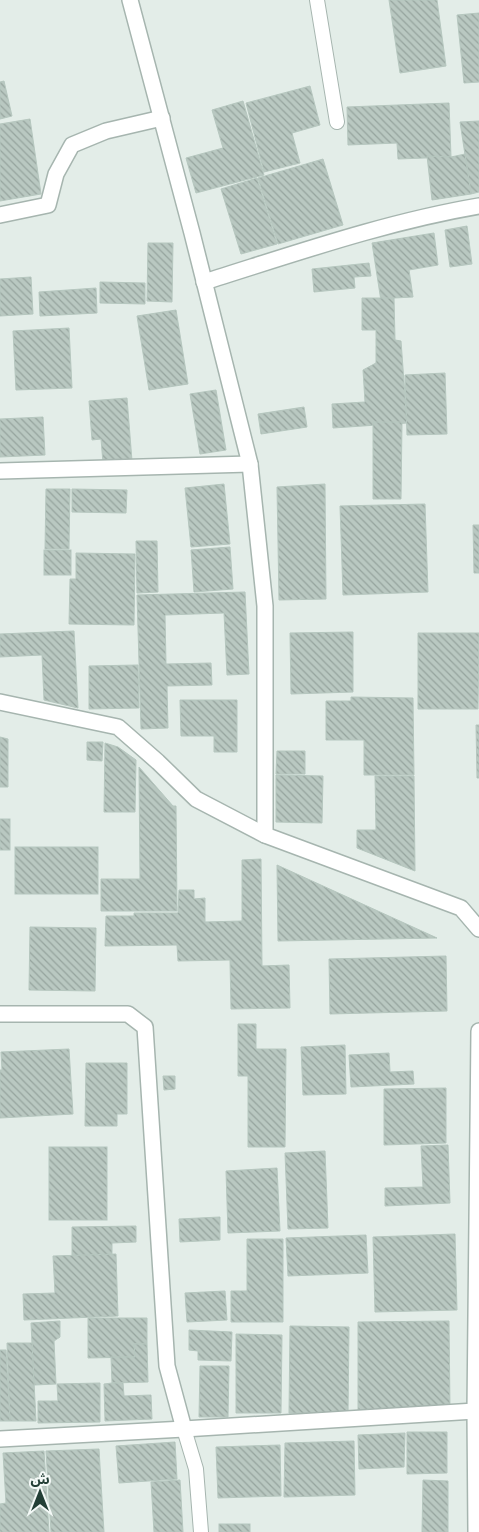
<svg xmlns="http://www.w3.org/2000/svg" width="479" height="1532" font-family="'Public Sans','Noto Sans Arabic',sans-serif">
  <style>
    .building { fill: url(#building-back-hatch); stroke: #b6c7bf }
    .lines { fill: none; stroke-linecap: round; stroke-linejoin: round }
    .service-casing { stroke: #a6b5af; stroke-width: 16 }
    .minor-casing { stroke: #a6b5af; stroke-width: 18 }
    .service { stroke: #fff; stroke-width: 14 }
    .minor { stroke: #fff; stroke-width: 15 }
  </style>
  <defs>
    <pattern id="building-back-hatch" width="6" height="6" patternUnits="userSpaceOnUse" patternTransform="scale(1.25)"><rect width="6" height="6" fill="#b9c8c1"/><path d="M-1 5l2 2M0 0l6 6M5-1l2 2" fill="none" stroke="#96a49e"/></pattern>
  </defs>
  <rect width="100%" height="100%" fill="#e3ede8"/>
  <g class="building">
    <path d="M389,0H437L446,66L400,73Z"/>
    <path d="M479,13V82L464,83L457,15Z"/>
    <path d="M4,81L12,116L0,119V82Z"/>
    <path d="M310,86L320,125L292,133L300,163L264,172L246,103Z"/>
    <path d="M243,101L264,175L196,193L186,158L223,148L212,110Z"/>
    <path d="M449,103L451,157L398,159L397,143L348,145L347,107Z"/>
    <path d="M30,119L41,194L0,201V124Z"/>
    <path d="M479,121V192L471,194L460,122Z"/>
    <path d="M465,154L471,194L432,200L427,156L451,157Z"/>
    <path d="M323,159L343,225L278,244L258,178Z"/>
    <path d="M257,178L277,244L241,254L221,189Z"/>
    <path d="M467,226L472,264L450,267L445,230Z"/>
    <path d="M434,233L438,265L409,270L413,297L394,298L381,301L372,243Z"/>
    <path d="M148,243H173L172,302L147,301Z"/>
    <path d="M369,263L371,276L354,277L355,288L314,292L312,269Z"/>
    <path d="M31,277L33,314L0,316V279Z"/>
    <path d="M100,282L145,283V304L100,303Z"/>
    <path d="M96,288L97,313L40,316L39,292Z"/>
    <path d="M362,298H394L395,340L401,341L407,423L333,428L332,404L365,402L363,370L376,363V330H362Z"/>
    <path d="M176,310L188,384L149,390L137,316Z"/>
    <path d="M69,328L72,388L16,390L13,331Z"/>
    <path d="M445,373L447,434L407,435L405,375Z"/>
    <path d="M216,390L226,450L200,454L190,394Z"/>
    <path d="M127,398L132,461L103,463L101,439L92,440L89,401Z"/>
    <path d="M304,407L307,427L261,434L258,414Z"/>
    <path d="M43,417L45,455L0,457V419Z"/>
    <path d="M373,422H402L401,499H373Z"/>
    <path d="M224,484L230,544L191,547L185,488Z"/>
    <path d="M325,484L326,599L279,600L277,487Z"/>
    <path d="M46,489H70L69,549H45Z"/>
    <path d="M72,489L127,490L126,513L72,512Z"/>
    <path d="M425,504L428,592L343,595L340,506Z"/>
    <path d="M473,525H479V573H474Z"/>
    <path d="M136,541H157L158,592L137,593Z"/>
    <path d="M230,547L233,589L194,592L191,550Z"/>
    <rect x="44" y="550" width="27" height="25"/>
    <path d="M76,553L135,554L134,625L69,624L70,579H76Z"/>
    <path d="M245,592L249,674L227,675L224,613L165,615L166,664L211,663L212,685L167,686L168,728L141,729L137,595Z"/>
    <path d="M74,631L78,708L44,700L42,655L0,657V634Z"/>
    <path d="M353,632V692L291,694L290,633Z"/>
    <path d="M418,633H479L478,709H418Z"/>
    <path d="M138,665L139,708L89,709V666Z"/>
    <path d="M351,697L413,698L414,775H364V740H326V701H351Z"/>
    <path d="M180,700H237V752H214V736H181Z"/>
    <path d="M476,725H479V778H477Z"/>
    <path d="M0,737L8,739V787H0Z"/>
    <path d="M87,742H103L102,761L87,760Z"/>
    <path d="M105,743L118,747L136,760L135,812H104Z"/>
    <path d="M277,751H305V774H276Z"/>
    <path d="M139,767L173,806H176L177,911H101V879H140Z"/>
    <path d="M276,775L323,776L322,823L276,822Z"/>
    <path d="M375,776H414L415,871L357,848V830H376Z"/>
    <rect x="0" y="819" width="10" height="31"/>
    <rect x="15" y="847" width="83" height="47"/>
    <path d="M261,859L262,966L289,965L290,1008L231,1009L230,960L178,961L177,945L105,946L106,916H134V913H178L179,890H194V899L205,898V922L242,921V860Z"/>
    <path d="M277,865L437,938L278,941Z"/>
    <path d="M30,927L96,928L95,991L29,990Z"/>
    <path d="M446,956L447,1011L330,1014L329,959Z"/>
    <path d="M238,1024H256V1049H286L285,1147H248V1076H238Z"/>
    <path d="M345,1045L346,1094L303,1095L301,1047Z"/>
    <path d="M69,1049L73,1114L0,1118V1070H2L1,1052Z"/>
    <path d="M389,1053L390,1072L413,1071L414,1084L351,1087L349,1055Z"/>
    <path d="M86,1063H127V1114H117V1126H85Z"/>
    <path d="M163,1076H175V1089L164,1090Z"/>
    <path d="M446,1088V1143L384,1145V1089Z"/>
    <path d="M448,1145L450,1203L385,1206V1188L423,1187L421,1146Z"/>
    <rect x="49" y="1147" width="58" height="73"/>
    <path d="M325,1151L328,1228L288,1229L285,1153Z"/>
    <path d="M277,1168L280,1231L228,1233L226,1171Z"/>
    <path d="M220,1217V1240L180,1242L179,1219Z"/>
    <path d="M136,1226V1242L112,1243V1255L72,1256V1227Z"/>
    <path d="M455,1234L457,1310L375,1312L373,1237Z"/>
    <path d="M366,1235L368,1273L288,1276L286,1238Z"/>
    <path d="M247,1239H283V1322H231V1291H247Z"/>
    <path d="M116,1254L118,1316L24,1320L23,1294L55,1293L53,1256Z"/>
    <path d="M225,1291L227,1320L187,1322L185,1293Z"/>
    <path d="M88,1318H147V1344H134L135,1357L88,1358Z"/>
    <path d="M60,1321V1337L54,1341L56,1384L34,1385L31,1323Z"/>
    <path d="M449,1321L450,1411H358V1322Z"/>
    <path d="M290,1326L349,1327L348,1414L289,1413Z"/>
    <path d="M189,1330L232,1332L231,1361L198,1360V1351L189,1350Z"/>
    <path d="M236,1334L282,1335L281,1413H236Z"/>
    <path d="M7,1343H32L36,1421H10Z"/>
    <path d="M134,1344H147L148,1382L112,1383L111,1357H135Z"/>
    <path d="M0,1350H6L10,1421H0Z"/>
    <path d="M200,1366H229L228,1417H199Z"/>
    <path d="M100,1383V1422L38,1423V1401H58L57,1384Z"/>
    <path d="M112,1383H123L124,1396L151,1395L152,1419L105,1421L104,1384Z"/>
    <path d="M407,1432H447V1473L407,1474Z"/>
    <path d="M405,1433L404,1467L359,1469L358,1435Z"/>
    <path d="M354,1441L355,1495L284,1497L285,1443Z"/>
    <path d="M175,1442L177,1479L119,1483L116,1446Z"/>
    <path d="M280,1445L281,1496L218,1498L216,1447Z"/>
    <path d="M99,1449L104,1532H51L46,1451Z"/>
    <path d="M44,1451L49,1532H0V1504L6,1503L3,1453Z"/>
    <path d="M180,1480L183,1532H154L151,1482Z"/>
    <path d="M423,1480L448,1481V1532H422Z"/>
    <rect x="219" y="1524" width="31" height="8"/>
  </g>
  <g class="lines">
    <defs>
      <g id="service">
        <path d="M317,0L337,122"/>
        <path d="M184,1429L196,1469L201,1532"/>
      </g>
      <g id="minor">
        <path d="M130,0L192,233L250,464L265,606V835"/>
        <path d="M0,215L48,205L56,174L72,145L106,131L162,118"/>
        <path d="M204,282C294,254 385,222 479,206"/>
        <path d="M0,471L250,464"/>
        <path d="M0,702L118,727L158,762L196,799L265,835L461,908L479,929"/>
        <path d="M0,1014H128L145,1027L167,1366L184,1429"/>
        <path d="M0,1439L184,1429L475,1411"/>
        <path d="M476,1532L475,1411L479,1031"/>
      </g>
    </defs>
    <use href="#service" class="service-casing"/>
    <use href="#minor" class="minor-casing"/>
    <use href="#service" class="service"/>
    <use href="#minor" class="minor"/>
  </g>
  <g transform="translate(40 1492)" stroke="#f4f9f7" stroke-width="4" paint-order="stroke">
  <path d="M0-4L9 19L0 12L-9 19Z" fill="#233f36"/>
  <text y="-8" font-size="14" font-weight="bold" text-anchor="middle" fill="#233f36">ش</text>
  </g>
</svg>
